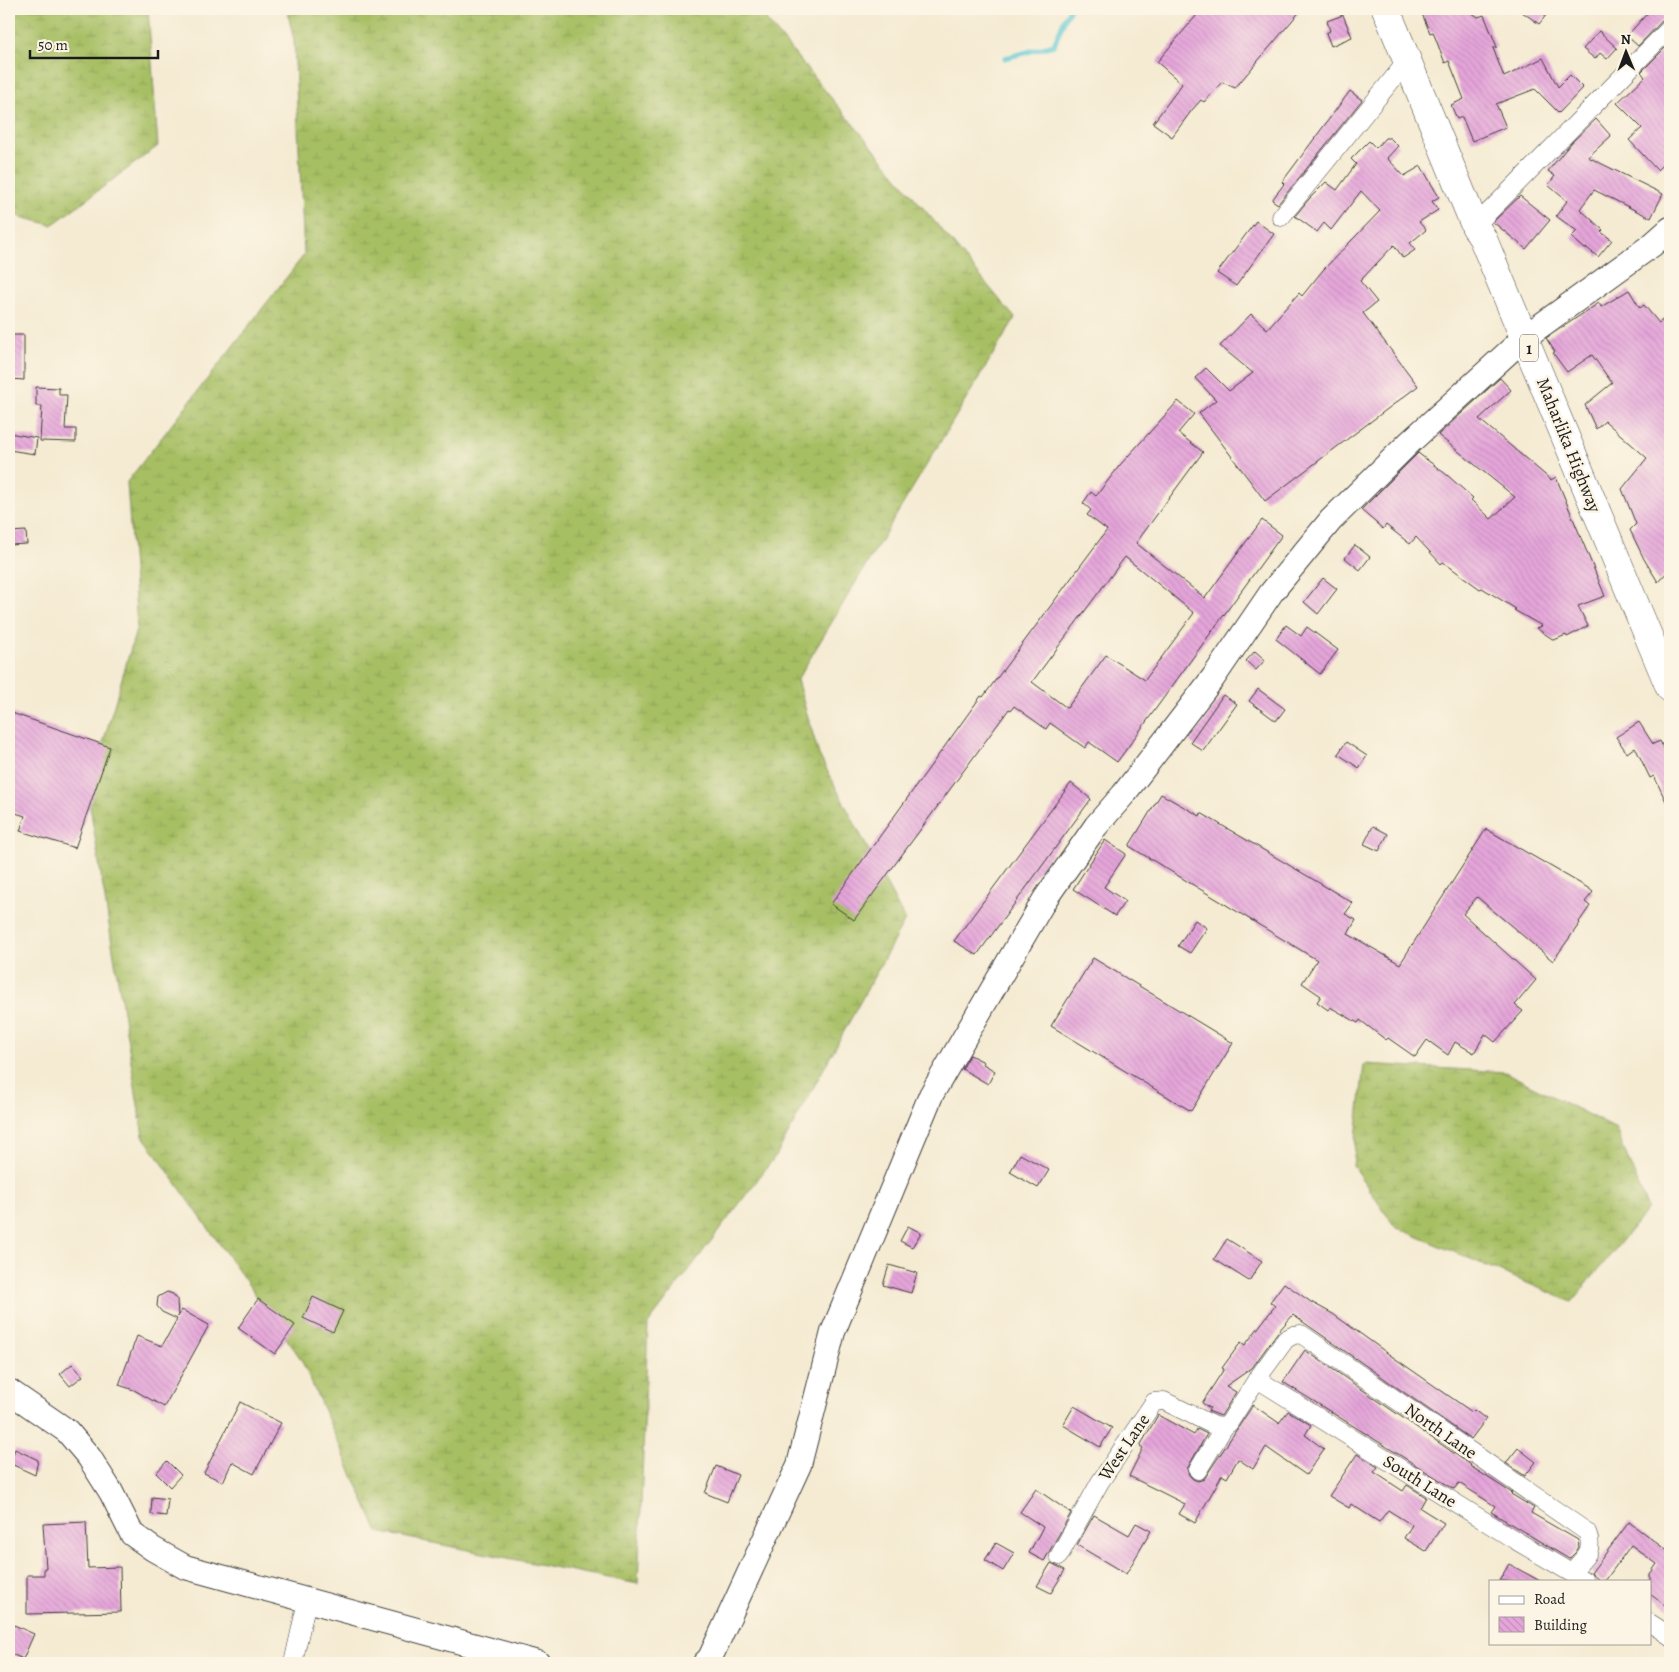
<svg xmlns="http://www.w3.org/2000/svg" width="1679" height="1672" font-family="Alegreya,serif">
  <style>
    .wetland { fill: url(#wetland-marsh); stroke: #626e40 }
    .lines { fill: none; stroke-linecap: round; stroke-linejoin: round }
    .stream { stroke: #5dc9d3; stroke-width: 5 }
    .building { fill: url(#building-back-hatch); fill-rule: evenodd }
    .street-casing { stroke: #3d3b37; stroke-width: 19 }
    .secondary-casing { stroke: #3d3b37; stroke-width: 26 }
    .primary-casing { stroke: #3d3b37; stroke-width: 29 }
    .street { stroke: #fff; stroke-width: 18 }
    .secondary { stroke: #fff; stroke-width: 24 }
    .primary { stroke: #fff; stroke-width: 28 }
    .labels { text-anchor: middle; stroke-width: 5; stroke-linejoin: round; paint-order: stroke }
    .shield { fill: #fcf5e5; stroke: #5f5d58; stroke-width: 1 }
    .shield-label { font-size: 16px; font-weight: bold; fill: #1c1c1c }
    .street-label { font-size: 18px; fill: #1c1c1c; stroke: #fcf5e5 }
  </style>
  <defs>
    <pattern id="wetland-marsh" width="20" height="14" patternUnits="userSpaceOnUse" patternTransform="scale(1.25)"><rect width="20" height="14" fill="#a7bf64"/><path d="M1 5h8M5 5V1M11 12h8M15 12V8" fill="none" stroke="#8fa456"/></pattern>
    <pattern id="building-back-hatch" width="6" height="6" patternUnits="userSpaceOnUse" patternTransform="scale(1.25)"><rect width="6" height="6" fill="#e5a5da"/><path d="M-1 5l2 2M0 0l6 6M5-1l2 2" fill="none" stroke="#c48dba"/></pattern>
  </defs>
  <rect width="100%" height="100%" fill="#fcf5e5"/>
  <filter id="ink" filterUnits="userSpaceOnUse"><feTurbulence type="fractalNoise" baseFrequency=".02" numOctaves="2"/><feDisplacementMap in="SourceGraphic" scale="10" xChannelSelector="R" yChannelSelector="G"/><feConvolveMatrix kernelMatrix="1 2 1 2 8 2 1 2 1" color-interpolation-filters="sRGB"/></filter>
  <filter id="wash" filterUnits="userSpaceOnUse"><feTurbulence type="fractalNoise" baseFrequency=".0096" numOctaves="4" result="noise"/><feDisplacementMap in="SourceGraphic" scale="20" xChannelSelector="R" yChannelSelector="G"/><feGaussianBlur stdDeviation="1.12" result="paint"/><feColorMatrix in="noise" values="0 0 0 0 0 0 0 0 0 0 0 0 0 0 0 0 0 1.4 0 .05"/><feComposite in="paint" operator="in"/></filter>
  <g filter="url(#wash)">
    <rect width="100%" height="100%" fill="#f5ebd3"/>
    <g class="wetland">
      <path d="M9,9H148L158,146L52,225L9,214Z"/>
      <path d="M287,9H757L1015,318L797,680L819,755L905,920L777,1154L648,1324L638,1584L378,1532L301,1359L143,1136L88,794L137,627L127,482L304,255L294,41Z"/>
      <path d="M1364,1064L1505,1072L1616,1129L1648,1209L1572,1302L1395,1227L1353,1166Z"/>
    </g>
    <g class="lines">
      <path class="stream" d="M1005,58L1054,45L1065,18L1070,9"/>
    </g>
    <g id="blocks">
      <g class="building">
        <path d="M1202,9H1302L1235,88L1222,82L1204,102L1201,100L1192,110L1172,137L1153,123L1182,84L1157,62Z"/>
        <path d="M1420,9H1466L1478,17L1484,15L1497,47L1493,48L1504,77L1543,58L1558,87L1570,75L1583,88L1559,113L1535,89L1496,104L1506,127L1472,141L1462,117L1457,119L1451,105L1464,99L1449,61L1445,63L1433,32L1430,33Z"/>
        <path d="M1518,9H1551L1539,24Z"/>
        <path d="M1651,9H1670V18L1662,21L1638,46L1627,36Z"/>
        <path d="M1343,15L1352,37L1331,46L1326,33L1330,31L1327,21Z"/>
        <path d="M1599,31L1617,48L1607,59L1600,53L1595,59L1583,49Z"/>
        <path d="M1670,43V158L1657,170L1629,140L1642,128L1617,103L1645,77L1641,72Z"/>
        <path d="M1350,91L1362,100L1278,204L1272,200L1284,184L1282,182Z"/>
        <path d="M1596,119L1611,136L1588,157L1663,194L1651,218L1594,190L1580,209L1603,230L1601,232L1612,240L1598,257L1587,248L1585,249L1571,237L1577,231L1556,216L1567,201L1548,185L1555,176L1548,171L1571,143Z"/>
        <path d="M1385,138H1390L1398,146L1387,158L1404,176L1421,166L1439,197L1432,201L1438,210L1419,222L1426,230L1410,243L1415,250L1403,258L1394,245L1360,281L1377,302L1363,313L1418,386L1265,501L1199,413L1216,400L1195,378L1206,368L1229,391L1253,373L1220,346L1251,314L1267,329L1299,293L1302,296L1323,270L1380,211L1361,191L1331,230L1324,223L1317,232L1295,216L1309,199L1326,182L1337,190L1356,164L1351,159L1369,141L1376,148Z"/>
        <path d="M1520,196L1550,220L1526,249L1493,222Z"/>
        <path d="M1256,221L1274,234L1236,286L1217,273Z"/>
        <path d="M1629,290L1640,308L1644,305L1659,323L1670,314V569L1658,582L1644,559L1630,530L1636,524L1622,489L1647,458L1605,421L1596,429L1585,405L1612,383L1592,355L1567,372L1553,353L1555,352L1546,338L1599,303L1601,307Z"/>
        <path d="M12,335H24V380L11,379L9,342H12Z"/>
        <path d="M1500,378L1511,390L1479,419L1551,480L1556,477L1605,596L1578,606L1588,626L1567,637L1566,635L1554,640L1536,628L1542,626L1514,610L1516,609L1482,588L1480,589L1443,562L1441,564L1416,537L1410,544L1386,525L1383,529L1361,510L1418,453L1447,475L1473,498L1471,500L1491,519L1515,497L1438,435Z"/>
        <path d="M36,387L59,388V395H67L65,429H76V442L40,441L42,406H36Z"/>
        <path d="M1178,401L1194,414L1178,433L1203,452L1136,543L1205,598L1262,520L1282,535L1117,762L1089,742L1085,748L1050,723L1046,729L1014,706L1011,710L1009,709L854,920L831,904L981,696L983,697L1107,530L1087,515L1091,510L1083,503L1091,492L1096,496L1120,465ZM1125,557L1194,613L1145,680L1106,655L1067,708L1032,682Z"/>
        <path d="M9,433L37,438L35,454L9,450Z"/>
        <path d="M26,531L27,544L9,545V532Z"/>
        <path d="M1355,545L1370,557L1360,570L1345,558Z"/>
        <path d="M1323,578L1337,589L1318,614L1304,602Z"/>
        <path d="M1286,625L1301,636L1307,627L1338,650L1320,674L1276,639Z"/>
        <path d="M1255,651L1265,660L1256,670L1246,661Z"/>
        <path d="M1258,689L1285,709L1276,721L1249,701Z"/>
        <path d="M1223,695L1237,704L1203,751L1190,742Z"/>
        <path d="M9,712L110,747L75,848L20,831L25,816L9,811Z"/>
        <path d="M1639,722L1653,744L1660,741L1670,762V810L1654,776L1650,778L1635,747L1627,753L1616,737Z"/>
        <path d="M1346,742L1367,756L1359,768L1338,754Z"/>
        <path d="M1071,783L1091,799L977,955L954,941Z"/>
        <path d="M1161,794L1200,816L1201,813L1353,903L1345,914L1356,920L1348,934L1400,964L1486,829L1588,888L1593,892L1585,902L1590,906L1579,922L1580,923L1553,961L1477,897L1463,914L1536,980L1515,1005L1523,1011L1495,1042L1485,1034L1474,1053L1455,1042L1448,1055L1427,1040L1415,1057L1388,1038L1386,1040L1360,1020L1358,1023L1330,1007L1328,1010L1317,1002L1321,996L1302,983L1317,960L1129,846Z"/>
        <path d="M1373,826L1388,834L1379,851L1364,844Z"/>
        <path d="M1105,840L1126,854L1104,887L1125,901L1115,916L1073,889Z"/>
        <path d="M1195,920L1207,928L1190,953L1178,946Z"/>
        <path d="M1093,958L1233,1043L1191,1111L1051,1026Z"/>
        <path d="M970,1055L984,1062L983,1064L995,1071L988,1084L962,1069Z"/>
        <path d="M1020,1154L1049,1170L1038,1188L1010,1172Z"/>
        <path d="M908,1226L921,1233L912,1247L900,1241Z"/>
        <path d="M1227,1239L1262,1261L1249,1281L1214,1259Z"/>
        <path d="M889,1265L917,1273L911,1293L883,1285Z"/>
        <path d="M1284,1283L1311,1302L1333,1314L1390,1355L1472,1412L1474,1410L1486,1419L1471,1439L1293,1315L1277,1333L1252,1368L1226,1386L1236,1392L1221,1416L1208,1411L1210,1408L1202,1403L1224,1369L1222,1368L1241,1342L1245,1345L1275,1306L1270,1302Z"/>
        <path d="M167,1292L173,1294L177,1299L178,1317L182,1310L209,1325L164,1407L134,1390L119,1385L137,1336L162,1346L177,1319L162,1312L157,1306L158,1297Z"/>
        <path d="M313,1297L343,1311L333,1332L303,1318Z"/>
        <path d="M258,1299L295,1325L275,1354L238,1328Z"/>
        <path d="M1305,1350L1471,1465L1470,1466L1512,1493L1511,1494L1534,1508L1531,1513L1578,1540L1579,1547L1576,1552L1569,1559L1491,1512L1495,1506L1459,1483L1454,1489L1283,1382Z"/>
        <path d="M72,1364L83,1376L70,1386L60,1374Z"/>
        <path d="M240,1402L281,1423L254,1474L232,1462L223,1482L204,1473Z"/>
        <path d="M1253,1405L1279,1423L1288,1411L1311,1425L1305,1435L1324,1449L1306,1475L1266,1447L1253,1469L1238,1459L1227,1478L1222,1475L1195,1523L1179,1514L1185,1504L1129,1476L1143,1448L1140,1446L1158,1415L1194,1435L1197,1429L1207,1434L1187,1469L1189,1475L1193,1479L1198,1481L1204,1479Z"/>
        <path d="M1074,1406L1112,1428L1100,1447L1063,1425Z"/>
        <path d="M1518,1448L1536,1462L1525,1476L1506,1463Z"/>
        <path d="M15,1449L38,1460L35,1475L9,1463Z"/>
        <path d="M1357,1454L1378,1467L1374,1472L1403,1491L1407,1485L1426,1497L1420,1508L1444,1523L1426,1551L1404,1538L1412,1525L1388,1510L1379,1522L1351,1504L1349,1508L1329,1496Z"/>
        <path d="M167,1461L181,1475L170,1487L156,1473Z"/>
        <path d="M716,1466L738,1475L727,1502L705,1493Z"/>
        <path d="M1036,1489L1071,1513L1044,1561L1029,1553L1043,1527L1020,1512Z"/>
        <path d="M152,1497L168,1499L166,1516L151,1514Z"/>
        <path d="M1094,1515L1129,1535L1136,1523L1151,1531L1126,1574L1077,1545Z"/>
        <path d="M86,1522L88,1568L120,1567L121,1612L27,1614V1575H44V1568H46L43,1524Z"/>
        <path d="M1629,1522L1666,1550L1670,1544V1609L1650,1594V1574L1657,1564L1631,1545L1605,1581H1600L1591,1573Z"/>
        <path d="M996,1543L1014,1553L1003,1571L985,1560Z"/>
        <path d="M1051,1563L1065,1570L1051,1593L1037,1586Z"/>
        <path d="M1509,1564L1540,1581H1499Z"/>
        <path d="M14,1625L34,1634L23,1659L9,1653V1637Z"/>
      </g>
    </g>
  </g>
  <g filter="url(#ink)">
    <use href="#blocks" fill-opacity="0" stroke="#3d3b37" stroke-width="1"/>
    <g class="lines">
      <defs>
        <g id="street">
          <path d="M1281,217L1408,60"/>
          <path d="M1475,226L1670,28"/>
          <path d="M1257,1379L1515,1540L1585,1581"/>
          <path d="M1198,1470L1224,1427"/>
          <path d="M1059,1556L1100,1482L1154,1402L1164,1401L1215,1426L1224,1427L1229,1423L1257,1379L1286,1339L1294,1335L1301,1334L1587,1532C1595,1552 1584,1558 1571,1572"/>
          <path d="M1650,1623L1670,1636"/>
          <path d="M293,1663L307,1601"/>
        </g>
        <g id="secondary">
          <path d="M9,1391L67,1431L89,1457L111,1492L132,1534L153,1549L185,1567L538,1663"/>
          <path d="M705,1663L710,1658L799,1465L833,1332L931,1095L1045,899L1096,826L1123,795L1213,678L1271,593L1331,520L1410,442L1525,337L1652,245L1670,229"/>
        </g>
        <path id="primary" d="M1386,9L1475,226L1483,239L1670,688"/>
      </defs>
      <use href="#street" class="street-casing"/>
      <use href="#secondary" class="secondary-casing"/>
      <use href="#primary" class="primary-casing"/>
      <use href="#street" class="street"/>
      <use href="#secondary" class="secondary"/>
      <use href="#primary" class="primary"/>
    </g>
  </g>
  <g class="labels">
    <rect class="shield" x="1520" y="334.5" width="18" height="27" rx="4"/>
    <g class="shield-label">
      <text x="1529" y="354">1</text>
    </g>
    <g class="street-label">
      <text transform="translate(1569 445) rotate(68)" y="6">Maharlika Highway</text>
      <text transform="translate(1441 1431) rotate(35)" y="6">North Lane</text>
      <text transform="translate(1124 1447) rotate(-56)" y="6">West Lane</text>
      <text transform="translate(1420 1481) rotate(32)" y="6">South Lane</text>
    </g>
  </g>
  <rect width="1679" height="1672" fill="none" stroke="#fcf5e5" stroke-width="30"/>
  <rect x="1489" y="1580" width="162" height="65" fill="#fcf5e5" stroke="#a29e95"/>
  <rect x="1499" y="1596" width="25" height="8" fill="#ffffff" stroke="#a29e95"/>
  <text x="1534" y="1604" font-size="15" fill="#1c1c1c">Road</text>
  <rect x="1499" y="1617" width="25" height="15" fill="url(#building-back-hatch)" stroke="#a29e95"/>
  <text x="1534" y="1630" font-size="15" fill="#1c1c1c">Building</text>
  <g transform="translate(1626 52) rotate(359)" stroke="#fcf5e5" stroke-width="4" paint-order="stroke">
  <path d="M0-4L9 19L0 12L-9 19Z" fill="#1c1c1c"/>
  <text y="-8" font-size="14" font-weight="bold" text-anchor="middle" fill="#1c1c1c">N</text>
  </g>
  <path d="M30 50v8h128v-8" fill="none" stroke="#1c1c1c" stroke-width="2.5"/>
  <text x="38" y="50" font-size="15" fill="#1c1c1c" stroke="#fcf5e5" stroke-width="4" paint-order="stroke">50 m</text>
</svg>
